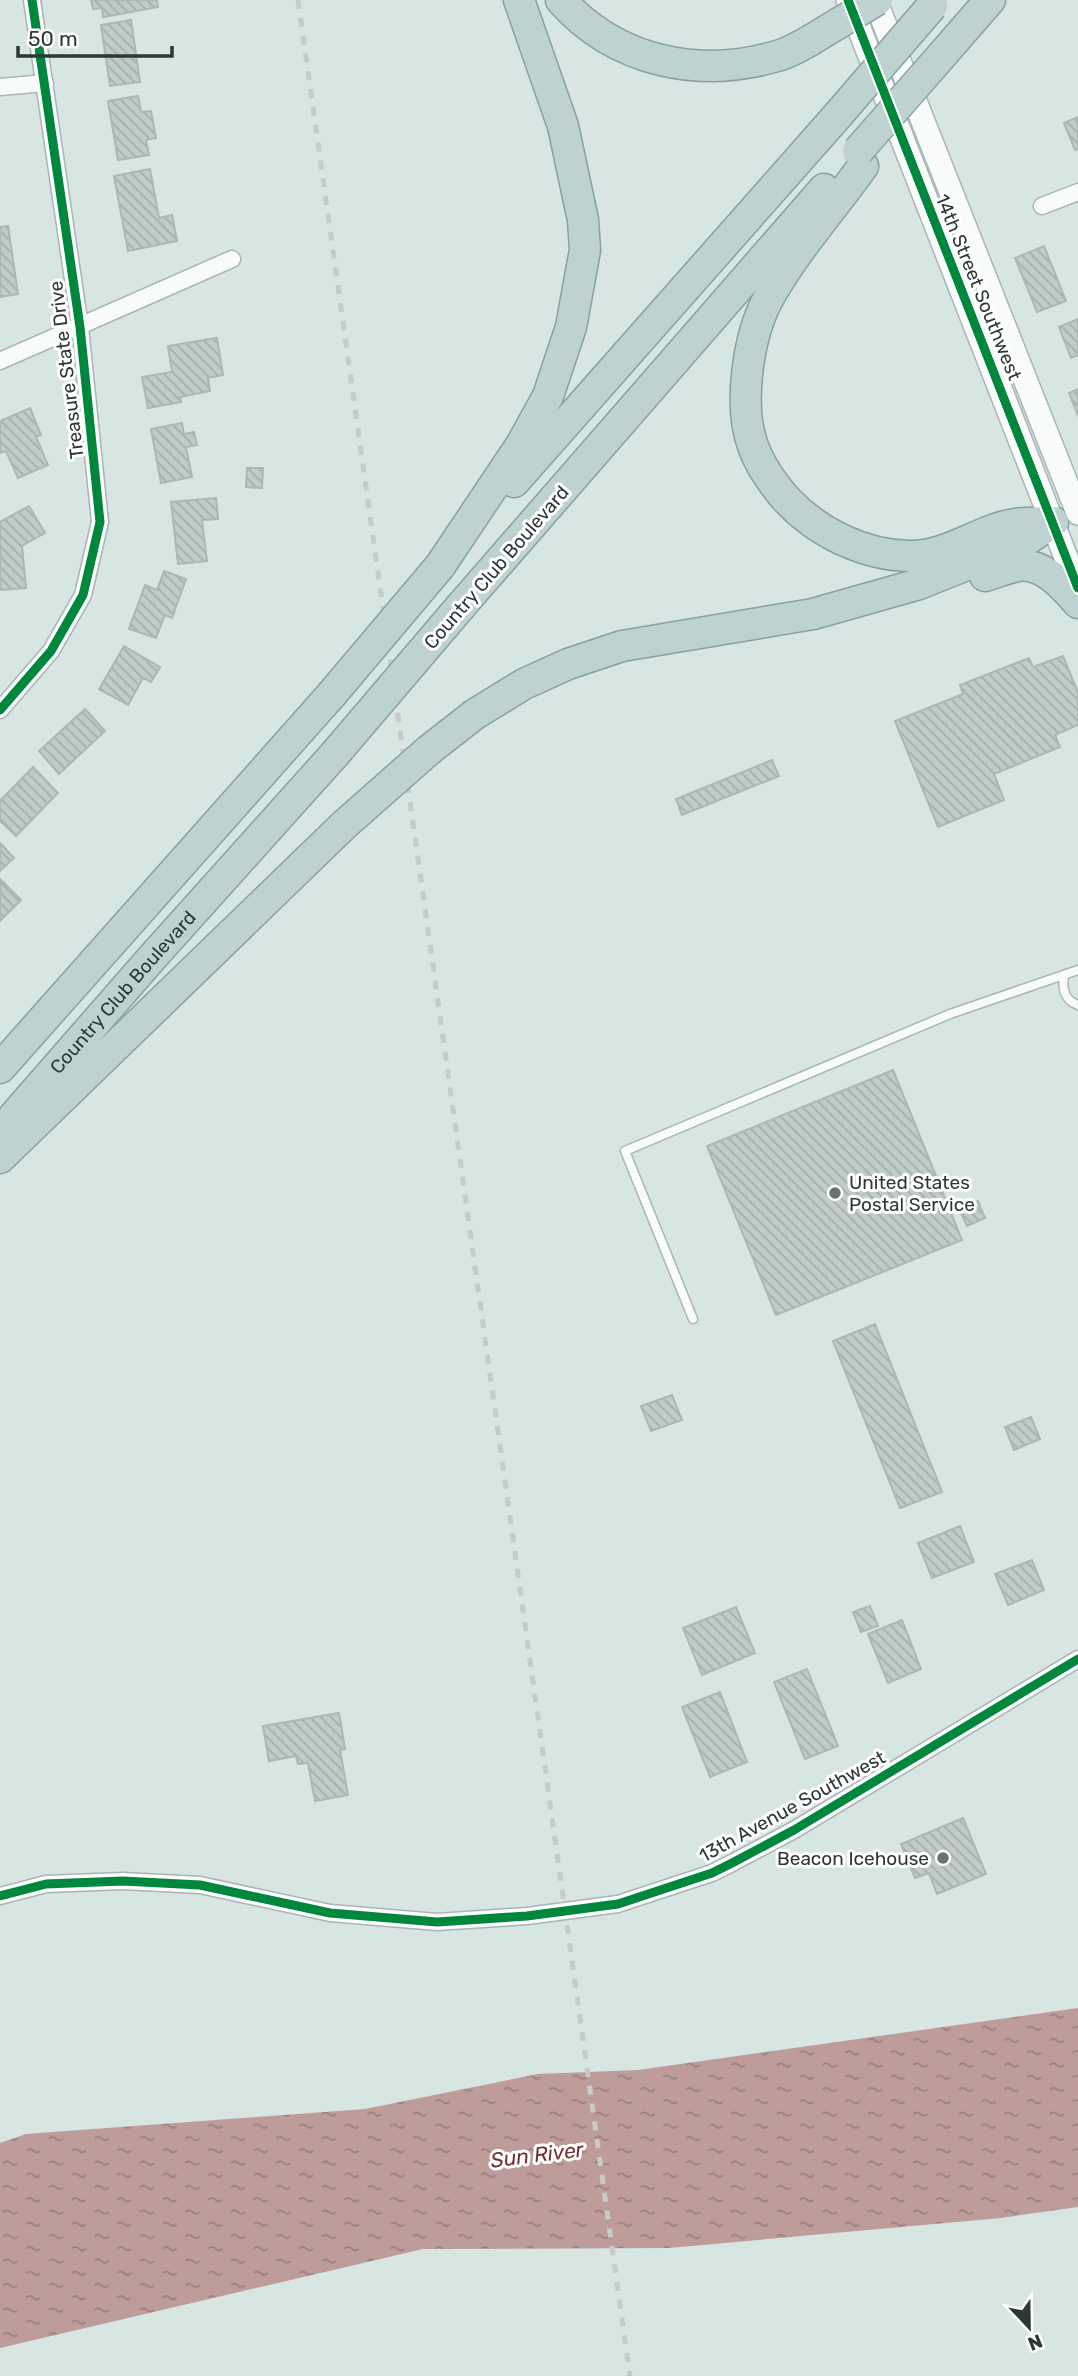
<svg xmlns="http://www.w3.org/2000/svg" width="1078" height="2376" font-family="Rubik,sans-serif">
  <style>
    .water { fill: url(#water-ripples) }
    .building { fill: url(#building-back-hatch); stroke: #adb7b6; stroke-width: 2 }
    .lines { fill: none; stroke-linecap: round; stroke-linejoin: round }
    .lane-casing { stroke: #aab5b4; stroke-width: 11 }
    .street-casing { stroke: #aab5b4; stroke-width: 19 }
    .secondary-casing { stroke: #aab5b4; stroke-width: 26 }
    .highway-casing { stroke: #87a2a0; stroke-width: 33 }
    .lane { stroke: #f9fbfb; stroke-width: 8 }
    .street { stroke: #f9fbfb; stroke-width: 16 }
    .secondary { stroke: #f9fbfb; stroke-width: 23 }
    .highway { stroke: #bed3d1; stroke-width: 30 }
    .rail { stroke: #c7cbca; stroke-width: 5; stroke-dasharray: 9 9; stroke-linecap: butt }
    .highway-bridge-casing { stroke: #87a2a0; stroke-width: 33; stroke-linecap: butt }
    .highway-bridge { stroke: #bed3d1; stroke-width: 30 }
    .cycleway-casing { stroke: #fff; stroke-width: 13 }
    .cycleway { stroke: #00873e; stroke-width: 9 }
    .poi-dot { fill: #687473; stroke: #fff; stroke-width: 2.5 }
    .labels { text-anchor: middle; stroke-width: 6; stroke-linejoin: round; paint-order: stroke }
    .street-label { font-size: 19px; fill: #2d3736; stroke: #fff }
    .poi-label { font-size: 19px; fill: #2d3736; stroke: #fff; text-anchor: start }
    .water-label { font-size: 21px; font-style: italic; fill: #752e30; stroke: #fff }
  </style>
  <defs>
    <pattern id="water-ripples" width="26" height="14" patternUnits="userSpaceOnUse" patternTransform="scale(1.75)"><rect width="26" height="14" fill="#be9c9a"/><path d="M2 4q2-2 4 0t4 0M15 11q2-2 4 0t4 0" fill="none" stroke="#9b807e"/></pattern>
    <pattern id="building-back-hatch" width="6" height="6" patternUnits="userSpaceOnUse" patternTransform="scale(1.75)"><rect width="6" height="6" fill="#c0ccca"/><path d="M-1 5l2 2M0 0l6 6M5-1l2 2" fill="none" stroke="#a5b0ae"/></pattern>
  </defs>
  <rect width="100%" height="100%" fill="#d7e5e3"/>
  <path class="water" d="M1078,2008V2207L1001,2218L669,2248L423,2249L0,2348V2143L26,2134L365,2109L538,2074L638,2070Z"/>
  <g class="building">
    <path d="M91,0H157L158,7L103,17L102,8L93,9Z"/>
    <path d="M131,20L140,82L110,86L101,25Z"/>
    <path d="M138,96L141,112L151,111L156,138L146,140L149,155L118,160L108,101Z"/>
    <path d="M1078,117V149L1075,150L1064,123Z"/>
    <path d="M150,169L159,218L172,215L177,241L128,251L114,176Z"/>
    <path d="M8,226L18,294L0,297V227Z"/>
    <path d="M1044,246L1066,301L1037,312L1015,258Z"/>
    <path d="M1078,319V355L1071,358L1059,327Z"/>
    <path d="M217,338L223,375L208,378L210,391L180,397L181,402L148,408L142,377L172,372L168,346Z"/>
    <path d="M1078,389V416L1069,393Z"/>
    <path d="M30,408L41,435L36,437L48,465L18,478L6,451L0,453V421Z"/>
    <path d="M182,423L184,434L194,432L197,445L186,447L192,477L161,483L151,429Z"/>
    <path d="M247,468H263L262,488L246,487Z"/>
    <path d="M216,498L218,519L202,520L207,561L178,564L171,502Z"/>
    <path d="M29,506L45,533L22,546L26,588L0,590V522Z"/>
    <path d="M164,571L186,579L172,618L165,615L156,638L129,629L145,585L157,590Z"/>
    <path d="M124,646L160,667L151,682L143,678L128,705L99,689Z"/>
    <path d="M1063,656L1078,693V725L1055,735L1060,747L994,774L1004,800L938,827L895,721L963,694L960,685L1029,658L1033,667Z"/>
    <path d="M85,709L105,731L59,774L39,751Z"/>
    <path d="M772,760L779,776L682,815L676,799Z"/>
    <path d="M33,767L58,793L16,836L0,821V801Z"/>
    <path d="M0,843L14,858L0,871Z"/>
    <path d="M0,879L21,900L0,921Z"/>
    <path d="M893,1070L962,1240L776,1315L707,1146Z"/>
    <path d="M978,1201L985,1218L967,1226L959,1209Z"/>
    <path d="M875,1324L942,1492L900,1508L833,1341Z"/>
    <path d="M672,1395L682,1420L651,1431L641,1406Z"/>
    <path d="M1031,1417L1040,1439L1014,1450L1005,1427Z"/>
    <path d="M960,1526L974,1562L932,1578L918,1543Z"/>
    <path d="M1032,1560L1044,1590L1008,1605L995,1574Z"/>
    <path d="M870,1606L878,1626L861,1632L853,1612Z"/>
    <path d="M736,1607L755,1653L702,1675L683,1628Z"/>
    <path d="M902,1620L921,1669L888,1683L868,1634Z"/>
    <path d="M807,1669L838,1746L805,1759L774,1682Z"/>
    <path d="M720,1692L747,1762L710,1777L682,1707Z"/>
    <path d="M339,1713L345,1749L340,1750L348,1795L315,1801L308,1763L298,1764L296,1756L269,1761L263,1726Z"/>
    <path d="M963,1818L986,1874L937,1894L929,1873L915,1878L901,1844Z"/>
  </g>
  <g class="lines">
    <defs>
      <g id="lane">
        <path d="M1064,975C1062,989 1064,1000 1078,1005"/>
        <path d="M693,1319L625,1151L950,1014L1078,970"/>
      </g>
      <g id="street">
        <path d="M0,87L45,83"/>
        <path d="M1042,206L1078,192"/>
        <path d="M0,361L232,259"/>
        <path d="M0,710L51,651L83,595L100,522L80,327L32,0"/>
        <path d="M0,1896L46,1884L123,1881L200,1885L330,1913L437,1922L527,1916L618,1904L712,1873L734,1862L794,1830L1078,1659"/>
      </g>
      <g id="secondary">
        <path d="M848,0L1078,588"/>
        <path d="M875,0L1078,513"/>
      </g>
      <g id="highway">
        <path d="M561,0C616,62 699,79 777,56C789,53 800,46 811,40"/>
        <path d="M943,54L990,0"/>
        <path d="M863,166C832,210 792,254 767,301C748,338 738,406 753,446C760,466 773,484 787,500C818,533 864,555 909,556C948,557 980,529 1015,524C1027,522 1041,523 1053,522"/>
        <path d="M514,482L838,115"/>
        <path d="M440,566L521,445L548,396L571,327L585,250L583,220L563,126L519,0"/>
        <path d="M985,576C996,573 1007,568 1018,566C1043,562 1064,587 1078,603"/>
        <path d="M461,606L824,189"/>
        <path d="M475,714L524,684L568,664L622,646L813,614L919,584L1022,543L1053,522"/>
        <path d="M0,1068L332,694"/>
        <path id="s1" d="M0,1132L150,960L334,755"/>
        <path d="M0,1158L344,825"/>
      </g>
    </defs>
    <use href="#lane" class="lane-casing"/>
    <use href="#street" class="street-casing"/>
    <use href="#secondary" class="secondary-casing"/>
    <use href="#highway" class="highway-casing"/>
    <use href="#lane" class="lane"/>
    <use href="#street" class="street"/>
    <use href="#secondary" class="secondary"/>
    <use href="#highway" class="highway"/>
    <path class="rail" d="M298,0L630,2376"/>
    <defs>
      <g id="highway-bridge">
        <path d="M811,40L877,0"/>
        <path d="M838,115L932,6"/>
        <path d="M858,151L943,54"/>
        <path d="M332,694L440,566"/>
        <path d="M334,755L461,606"/>
        <path d="M344,825L429,750L475,714"/>
      </g>
    </defs>
    <use href="#highway-bridge" class="highway-bridge-casing"/>
    <use href="#highway-bridge" class="highway-bridge"/>
    <defs>
      <g id="cycleway">
        <path d="M848,0L1078,588"/>
        <path d="M0,710L51,651L83,595L100,522L80,327L32,0"/>
        <path d="M0,1896L46,1884L123,1881L200,1885L330,1913L437,1922L527,1916L618,1904L712,1873L734,1862L794,1830L1078,1659"/>
      </g>
    </defs>
    <use href="#cycleway" class="cycleway-casing"/>
    <use href="#cycleway" class="cycleway"/>
  </g>
  <g class="poi-dot">
    <circle cx="835" cy="1193" r="7"/>
    <circle cx="943" cy="1858" r="7"/>
  </g>
  <g class="labels">
    <g class="street-label">
      <text transform="translate(979 287) rotate(68)" y="7">14th Street Southwest</text>
      <text transform="translate(66 370) rotate(-97)" y="7">Treasure State Drive</text>
      <text transform="translate(496 567) rotate(-49)" y="7">Country Club Boulevard</text>
      <text dy="7" stroke="none"><textPath href="#s1" startOffset="186">Country Club Boulevard</textPath></text>
      <text transform="translate(792 1806) rotate(-29)" y="7">13th Avenue Southwest</text>
    </g>
    <g class="poi-label">
      <text x="849" y="1189">United States<tspan x="849" dy="22">Postal Service</tspan></text>
      <text x="929" y="1865" text-anchor="end">Beacon Icehouse</text>
    </g>
    <g class="water-label">
      <text transform="translate(537 2155) rotate(-7)" y="7">Sun River</text>
    </g>
  </g>
  <g transform="translate(1029 2327) rotate(158)" stroke="#ffffff" stroke-width="5" paint-order="stroke">
  <path d="M0-5L12 26L0 18L-12 26Z" fill="#2d3736"/>
  <text y="-10" font-size="19" font-weight="bold" text-anchor="middle" fill="#2d3736">N</text>
  </g>
  <path d="M18 46v10h154v-10" fill="none" stroke="#2d3736" stroke-width="3.5"/>
  <text x="28" y="46" font-size="21" fill="#2d3736" stroke="#ffffff" stroke-width="5" paint-order="stroke">50 m</text>
</svg>
